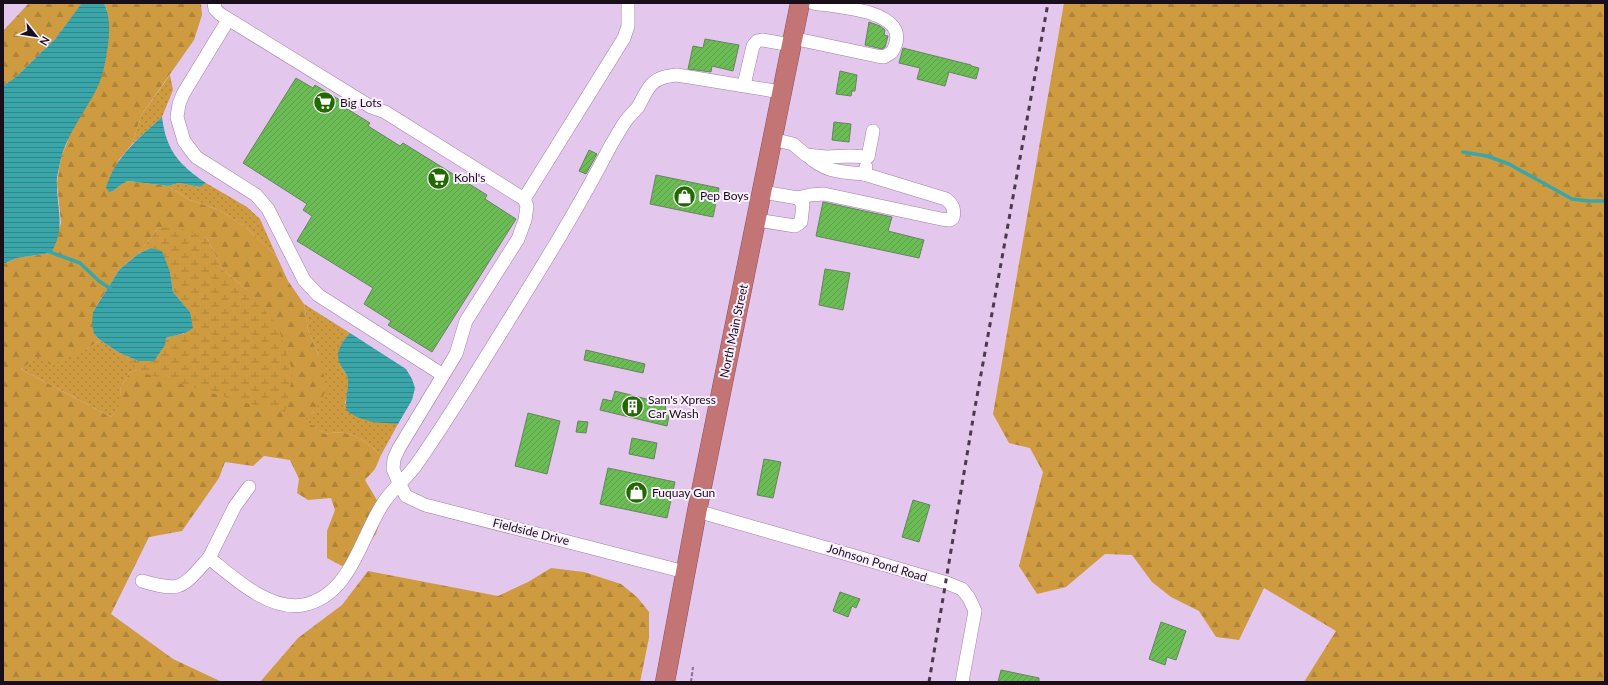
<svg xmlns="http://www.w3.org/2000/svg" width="1608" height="685" font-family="Lato,sans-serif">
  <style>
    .grass { fill: url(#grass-dots) }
    .forest { fill: url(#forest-firs); fill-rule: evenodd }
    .wetland { fill: url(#wetland-marsh) }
    .water { fill: url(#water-rules) }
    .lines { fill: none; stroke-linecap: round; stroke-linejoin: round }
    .stream { stroke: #3ba6aa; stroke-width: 3.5 }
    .building { fill: url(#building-hatch); stroke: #688361 }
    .minor-casing { stroke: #9e82a5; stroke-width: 14 }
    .highway-casing { stroke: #885156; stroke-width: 20 }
    .path { stroke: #87728c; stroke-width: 2; stroke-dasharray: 4 2; stroke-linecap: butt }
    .minor { stroke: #fff; stroke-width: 13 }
    .highway { stroke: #c37576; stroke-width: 19 }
    .rail { stroke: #493b4d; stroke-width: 3; stroke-dasharray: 5 5; stroke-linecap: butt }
    .labels { text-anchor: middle; stroke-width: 4; stroke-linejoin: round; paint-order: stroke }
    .poi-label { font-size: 12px; fill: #190f1b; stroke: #fbeffe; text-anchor: start }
    .street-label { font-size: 12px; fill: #190f1b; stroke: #fbeffe }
  </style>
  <defs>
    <pattern id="grass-dots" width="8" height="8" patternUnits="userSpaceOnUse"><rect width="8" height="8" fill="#ce9b40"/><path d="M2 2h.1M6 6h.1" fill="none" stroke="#b08438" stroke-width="1.8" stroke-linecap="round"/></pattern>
    <pattern id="forest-firs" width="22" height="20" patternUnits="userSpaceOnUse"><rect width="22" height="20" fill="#ce9b40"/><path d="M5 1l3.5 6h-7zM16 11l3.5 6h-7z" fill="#b08438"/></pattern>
    <pattern id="wetland-marsh" width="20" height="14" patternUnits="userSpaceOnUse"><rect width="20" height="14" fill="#ce9b40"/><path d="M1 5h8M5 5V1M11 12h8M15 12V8" fill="none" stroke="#b08438"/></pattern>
    <pattern id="water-rules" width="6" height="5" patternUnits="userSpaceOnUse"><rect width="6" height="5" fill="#3ba6aa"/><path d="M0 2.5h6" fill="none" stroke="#31868a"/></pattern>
    <pattern id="building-hatch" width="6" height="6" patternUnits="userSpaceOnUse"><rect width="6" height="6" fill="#6cbc56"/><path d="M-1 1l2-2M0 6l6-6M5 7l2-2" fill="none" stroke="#5da04a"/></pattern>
  </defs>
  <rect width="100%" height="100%" fill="#e4c7ec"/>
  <g class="grass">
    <path d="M170,75L173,90L162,117L132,144L142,114Z"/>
    <path d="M179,183L200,187L206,183L247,207L260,219L277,257L247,228L219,210L190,200L168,186Z"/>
    <path d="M304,304L350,333L342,343L340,364L348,377L349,390L345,403L387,422L398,424L381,455C361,438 352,429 325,434L303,420L314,411L319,356L308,330Z"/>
    <path d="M100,340L118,352L140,369L129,373L120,390L122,402L111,417L21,369L38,356L85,350Z"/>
  </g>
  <g class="forest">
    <path d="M29,3H83L56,38L17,76L3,86V31Z"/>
    <path d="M104,3H201L202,15L194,40L142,114L132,144L119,160L108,182L113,191L122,184L128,181L168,186L190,200L219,210L247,228L277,257L288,281L304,304L308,330L319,356L327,389L314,411L304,420L325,434C352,429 361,438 381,455L375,469L365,480L378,502L382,514L376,534L358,555L342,566L327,558V531L335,510L331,498L308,500L297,493L299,479L290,460L264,456L253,466L225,462L219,478L182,531L149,537L111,614L173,659L222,682H3V264L17,258L51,253L61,223L57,183L61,157L67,143L107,10ZM159,227L207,238L222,269L247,290L144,373L140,369L129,373L120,390L121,402L111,417L21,369L38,357L51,365L85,350L100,340L94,334L93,312L119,270L138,254Z"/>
    <path d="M1064,3H1605V682H1304L1336,631L1264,588L1239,640L1216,637L1199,611L1171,597L1152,582L1132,555L1105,554L1066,587L1037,594L1019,566L1043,472L1030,448L1009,443L993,414Z"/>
    <path d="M551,568L584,572L621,584L637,597L649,612V638L640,682H260L298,638L342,605L368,571L498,596L528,582Z"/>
  </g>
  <path class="wetland" d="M159,227L183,229L207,238L222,269L247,290L278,326L293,373L285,412L242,402L144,373L118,352L138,361C153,348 163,335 184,334L190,312L173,292L170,272L151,248L138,254Z"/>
  <g class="water">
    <path d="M82,3H104C110,16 110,31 108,45C106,57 104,72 99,84C87,110 66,134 60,163C59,170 56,178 57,184C57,210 66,228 51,253L17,258L3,264V86L17,76L56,38Z"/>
    <path d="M162,117C166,150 179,165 206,183L200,187L179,183L168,186L128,181L122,184L113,191L109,192L106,188C114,158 140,137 162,117Z"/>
    <path d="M151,248L162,251L170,272L173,292L190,312L193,328C182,336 177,334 166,338L165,345L154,361H138L118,352L100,340L94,334L92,324L93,312L119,270L138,254Z"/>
    <path d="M350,333L406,369L412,379L415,388L412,400L398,424L372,422L357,417L347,411C344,400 349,391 348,380C348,375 344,371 341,366C334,353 341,343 350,333Z"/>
  </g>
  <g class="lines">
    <g class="stream">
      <path d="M1463,152L1487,156L1509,164L1572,199L1589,201H1605"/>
      <path d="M47,251L80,263L99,281L111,289"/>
    </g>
  </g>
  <g class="building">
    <path d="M869,22L880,26L885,30L884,35L888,36L885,47L882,49L865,45Z"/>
    <path d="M705,39L739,45L733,71L712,66L711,72L688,69L693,46L703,48Z"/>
    <path d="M903,48L971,65V66L979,68L976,79L949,72L945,86L917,79L920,68L899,63Z"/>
    <path d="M840,71L857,75L855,91H852L851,96L836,94Z"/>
    <path d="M296,78L313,88L315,85L343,102L341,105L370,123L368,126L400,146L403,143L487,195L485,199L516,219L432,352L388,325L391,321L364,304L373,288L297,241L312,216L303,210L307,204L243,163Z"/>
    <path d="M834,122L851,124L849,142L832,140Z"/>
    <path d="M589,150L597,154L586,174L579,171Z"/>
    <path d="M656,175L719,188L713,217L650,204Z"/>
    <path d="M823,202L892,217L888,231L924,240L919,258L816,236Z"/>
    <path d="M825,269L850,273L843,310L819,305Z"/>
    <path d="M586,350L645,364L643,373L584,360Z"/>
    <path d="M615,391L666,404L665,410L670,411L667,426L600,410L603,399L612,401Z"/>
    <path d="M528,413L560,421L547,474L515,466Z"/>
    <path d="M578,421L588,422L586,433L576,432Z"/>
    <path d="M632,438L657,443L654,459L629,454Z"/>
    <path d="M764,459L781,462L773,498L757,495Z"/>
    <path d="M608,468L675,482L667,518L600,504Z"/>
    <path d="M913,500L930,505L919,542L902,537Z"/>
    <path d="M840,592L860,599L856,608L852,606L848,617L833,611Z"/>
    <path d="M1161,622L1186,631L1176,660L1167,657L1165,665L1149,659Z"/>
    <path d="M1001,670L1039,678V682H998Z"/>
  </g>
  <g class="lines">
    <defs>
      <g id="minor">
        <path d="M214,3L215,9L220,14L371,107L385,112L524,199L527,206L525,220L518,239L466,321L456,354L399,448L394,459L393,469L399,483L406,496L425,505L685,572"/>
        <path d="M228,20L183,94L179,104L177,117L184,141L196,157L256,195L268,209L304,280L318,295L443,375"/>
        <path d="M792,38L877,56L884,57L892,52C917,10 837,7 813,3"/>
        <path d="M744,85L753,46L757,41L762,40L791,45"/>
        <path d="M772,139L793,144L806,155L826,157L850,156L868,157L873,131"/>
        <path d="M807,155C824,172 841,172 864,174L866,167"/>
        <path d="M762,192L798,198L810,195L824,194L941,219L950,220L953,218C955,209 953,205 946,199L864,174"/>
        <path d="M524,199L624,38L628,26V3"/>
        <path d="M757,220L795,226L801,222L803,204L798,198"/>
        <path d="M249,487L235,506L209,558C234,578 269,611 303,605C352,595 360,537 384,502C393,488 407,478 416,465C447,421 474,376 502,331C540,270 578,209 611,145C616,137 620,129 625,122C629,116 634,112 638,107C642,100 646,90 652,84C659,77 668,76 677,75L781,92"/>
        <path d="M697,511L882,564L947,583L962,589L969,598L975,611L962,682"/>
        <path d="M142,581C183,593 182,587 209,558"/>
      </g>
      <path id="highway" d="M665,682L697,511L800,3"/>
    </defs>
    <use href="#minor" class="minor-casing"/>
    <use href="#highway" class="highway-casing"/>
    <path class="path" d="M691,682L693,667"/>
    <use href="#minor" class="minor"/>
    <use href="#highway" class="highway"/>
    <path class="rail" d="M929,682L974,413L1048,3"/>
  </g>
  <defs>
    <symbol id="supermarket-disc" viewBox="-11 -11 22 22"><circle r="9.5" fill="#226902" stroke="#fbeffe"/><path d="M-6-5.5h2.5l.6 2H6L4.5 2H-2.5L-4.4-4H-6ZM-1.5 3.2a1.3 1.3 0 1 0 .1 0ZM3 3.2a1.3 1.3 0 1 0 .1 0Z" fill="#fff"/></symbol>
    <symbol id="shop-disc" viewBox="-11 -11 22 22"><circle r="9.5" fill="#226902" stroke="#fbeffe"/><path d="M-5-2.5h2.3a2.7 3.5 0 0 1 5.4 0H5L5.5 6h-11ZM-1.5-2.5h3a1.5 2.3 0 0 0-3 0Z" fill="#fff"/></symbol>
    <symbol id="building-disc" viewBox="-11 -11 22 22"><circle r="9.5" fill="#226902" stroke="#fbeffe"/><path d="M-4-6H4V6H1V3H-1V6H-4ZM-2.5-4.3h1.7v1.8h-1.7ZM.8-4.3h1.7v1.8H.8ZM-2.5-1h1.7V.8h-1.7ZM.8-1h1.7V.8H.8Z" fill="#fff"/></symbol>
  </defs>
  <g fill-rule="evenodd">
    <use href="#supermarket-disc" x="312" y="90" width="25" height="25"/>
    <use href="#supermarket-disc" x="426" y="166" width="25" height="25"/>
    <use href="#shop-disc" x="672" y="184" width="25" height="25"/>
    <use href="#building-disc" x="620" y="394" width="25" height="25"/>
    <use href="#shop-disc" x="624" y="480" width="25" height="25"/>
  </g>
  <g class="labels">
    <g class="poi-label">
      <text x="340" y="107">Big Lots</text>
      <text x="454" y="182">Kohl's</text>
      <text x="700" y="200">Pep Boys</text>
      <text x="648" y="404">Sam's Xpress<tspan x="648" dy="14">Car Wash</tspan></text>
      <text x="652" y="497">Fuquay Gun</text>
    </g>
    <g class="street-label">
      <text transform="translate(734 331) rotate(-78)" y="4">North Main Street</text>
      <text transform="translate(531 532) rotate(14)" y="4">Fieldside Drive</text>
      <text transform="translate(877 563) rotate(17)" y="4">Johnson Pond Road</text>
    </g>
  </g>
  <rect width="1608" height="685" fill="none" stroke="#190f1b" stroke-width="8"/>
  <g transform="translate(36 36) rotate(120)" stroke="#fbeffe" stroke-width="3" paint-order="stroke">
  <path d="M0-3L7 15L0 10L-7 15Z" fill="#190f1b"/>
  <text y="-6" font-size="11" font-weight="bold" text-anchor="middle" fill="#190f1b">N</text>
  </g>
</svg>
